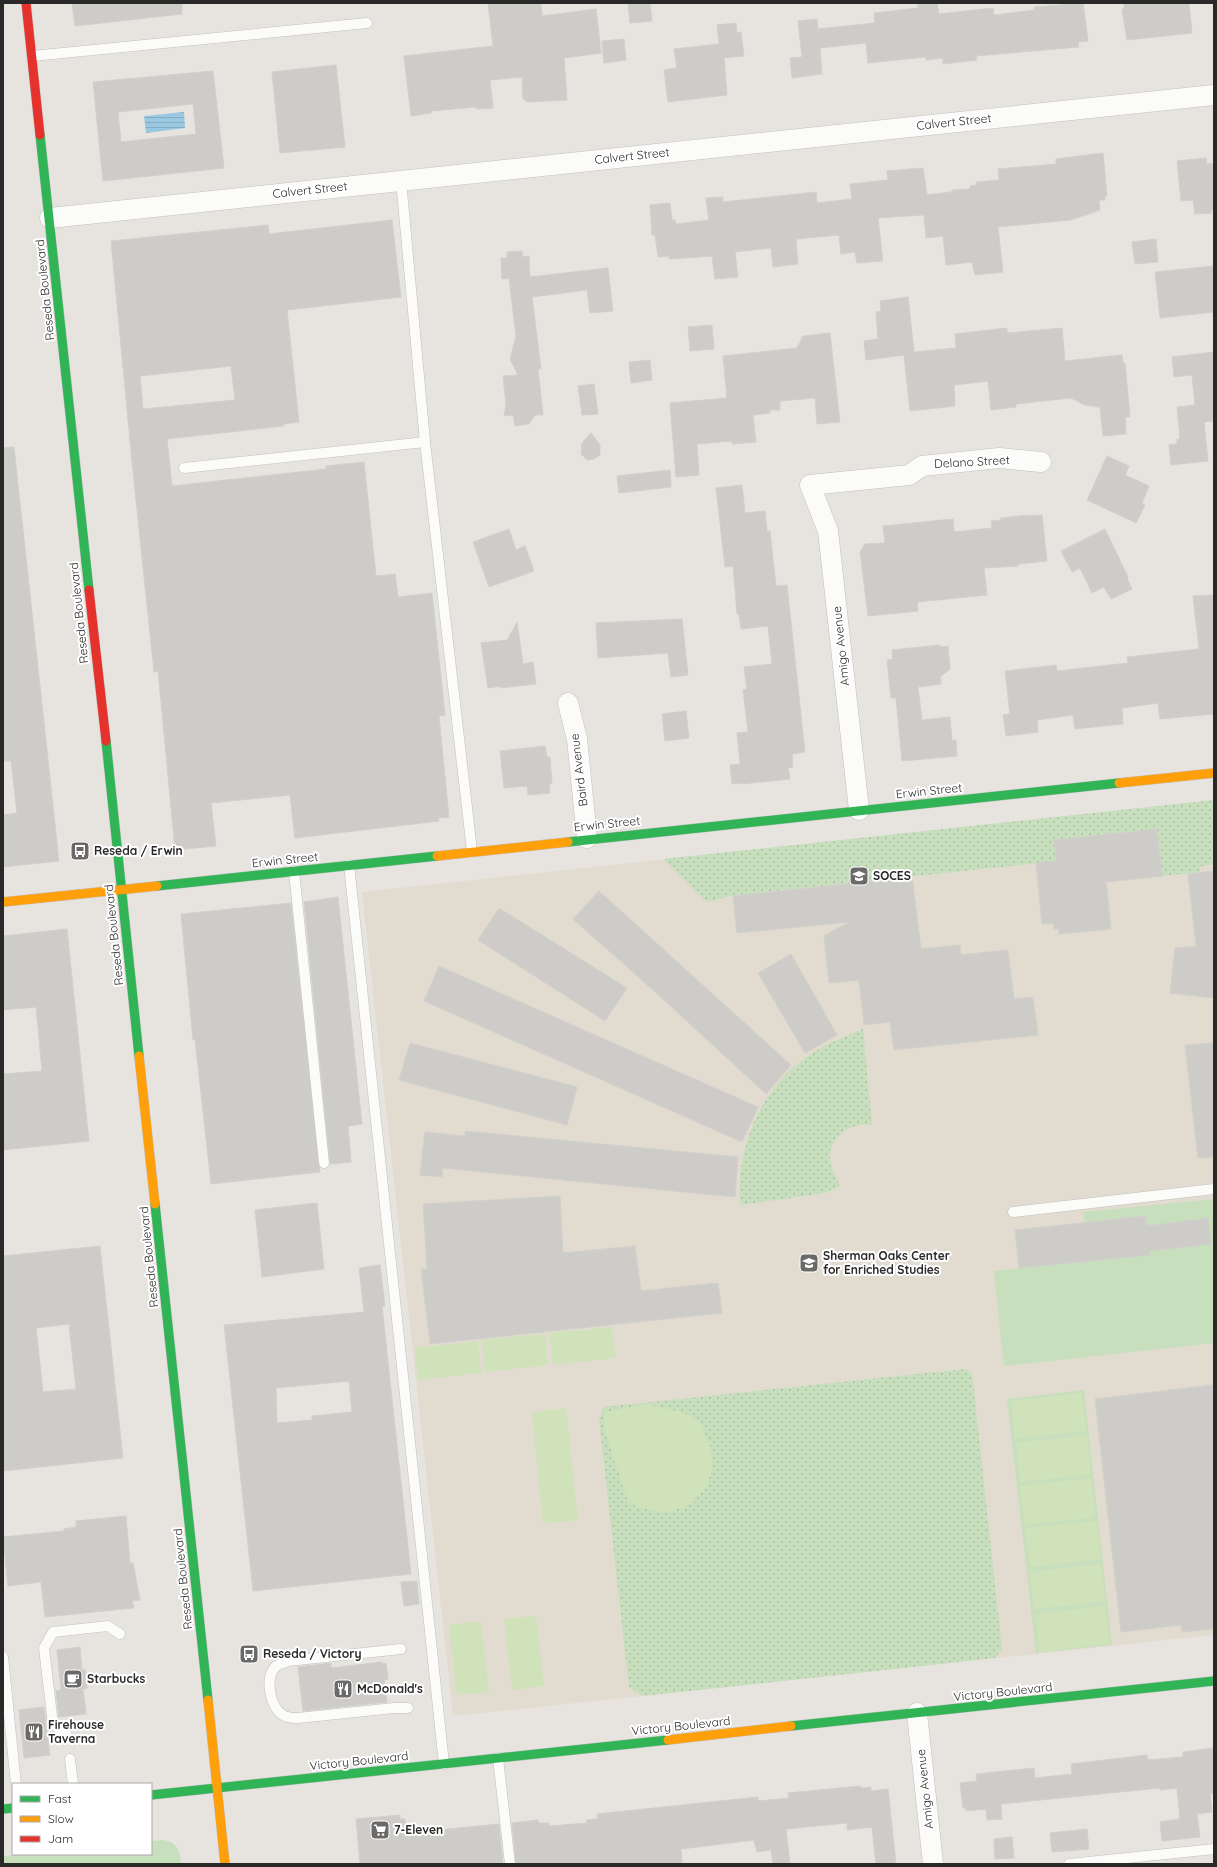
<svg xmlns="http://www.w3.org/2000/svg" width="1217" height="1867" font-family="Quicksand,sans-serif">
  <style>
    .education { fill: #e1dccf }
    .grass { fill: url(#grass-dots) }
    .park { fill: #c7dfbc }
    .pitch { fill: #d0e2ba }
    .water { fill: url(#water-rules) }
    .building { fill: #ceccc9; stroke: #d2d0cc; fill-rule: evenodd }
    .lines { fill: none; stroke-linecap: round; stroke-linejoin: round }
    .lane-casing { stroke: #c1c0bf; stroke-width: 11 }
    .street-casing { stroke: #c1c0bf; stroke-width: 21 }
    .fast-casing { stroke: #c1c0bf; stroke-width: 10 }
    .slow-casing { stroke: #c1c0bf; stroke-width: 10 }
    .jam-casing { stroke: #c1c0bf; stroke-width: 10 }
    .lane { stroke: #fbfbfa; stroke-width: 10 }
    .street { stroke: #fbfbfa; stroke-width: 20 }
    .fast { stroke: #30b455; stroke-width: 9 }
    .slow { stroke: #ff9f0a; stroke-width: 9 }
    .jam { stroke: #e5322d; stroke-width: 9 }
    .labels { text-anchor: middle; stroke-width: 4; stroke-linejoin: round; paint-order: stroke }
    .street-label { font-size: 12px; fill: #292929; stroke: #fff }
    .poi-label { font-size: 12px; font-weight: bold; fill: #292929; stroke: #fff; text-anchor: start }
  </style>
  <defs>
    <pattern id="grass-dots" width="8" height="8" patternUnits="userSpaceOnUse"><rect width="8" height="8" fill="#c7dfbc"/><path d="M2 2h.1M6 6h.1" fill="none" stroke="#abbfa2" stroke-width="1.8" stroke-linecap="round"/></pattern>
    <pattern id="water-rules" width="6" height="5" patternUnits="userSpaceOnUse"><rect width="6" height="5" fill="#9bc8e1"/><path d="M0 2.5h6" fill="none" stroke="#86acc1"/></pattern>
  </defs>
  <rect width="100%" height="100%" fill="#e7e4e0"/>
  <path class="education" d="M1214,800V1635L453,1716L362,892Z"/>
  <g class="grass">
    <path d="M1214,800V864L1199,867L1200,872L1162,876L1156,829L1054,840L1057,861L730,896L707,902L663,859Z"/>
    <path d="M863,1029L872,1125C852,1121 828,1137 830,1159C831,1168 836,1178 840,1186L825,1193L740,1205C736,1148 760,1089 808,1056C825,1044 844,1037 863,1029Z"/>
    <path d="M965,1369L972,1374L1002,1649L995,1658L643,1696L629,1687L599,1418L604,1407Z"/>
  </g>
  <g class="park">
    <path d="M1214,1199V1343L1004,1366L994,1271L1079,1262L1089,1257L1083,1212Z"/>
    <path d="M1084,1390L1112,1645L1036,1653L1007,1399Z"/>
    <path d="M163,1840C177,1842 180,1851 181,1864H3V1856L25,1854H151V1841Z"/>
  </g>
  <g class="pitch">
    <path d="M612,1327L616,1358L553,1365L549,1333Z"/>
    <path d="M545,1334L548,1365L485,1372L482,1340Z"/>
    <path d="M478,1341L481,1373L418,1380L415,1348Z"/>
    <path d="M1082,1393L1086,1431L1015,1438L1011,1401Z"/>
    <path d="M646,1404L685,1413L701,1424L710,1447L713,1466L707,1486L692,1504L666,1513L640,1508L628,1502L604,1429L605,1412Z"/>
    <path d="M566,1408L578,1520L543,1524L532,1412Z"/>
    <path d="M1087,1435L1091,1474L1020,1482L1016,1443Z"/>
    <path d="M1091,1478L1095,1517L1025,1525L1020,1486Z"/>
    <path d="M1097,1521L1101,1559L1030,1567L1025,1528Z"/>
    <path d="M1101,1564L1105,1601L1034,1609L1030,1572Z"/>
    <path d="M1105,1606L1110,1644L1039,1652L1035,1614Z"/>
    <path d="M536,1616L544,1686L512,1690L504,1619Z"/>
    <path d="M481,1621L489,1692L457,1695L449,1625Z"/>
  </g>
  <path class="water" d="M184,112L185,128L146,133L144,116Z"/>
  <g class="building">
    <path d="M72,3H182V14L75,26Z"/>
    <path d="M488,3H541L542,16L596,9L601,53L564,58L567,100L528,102L523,99L522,77L490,80L493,108L477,109L476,107L431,111V113L411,116L404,56L493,46Z"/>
    <path d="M628,3H650L652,21L630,23Z"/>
    <path d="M918,3H937L939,14L993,8L994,15L1034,10V7L1083,3L1088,41L1078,42L1079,47L976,56L977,60L943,64V58L926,60V57L868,63L866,43L820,48L822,74L792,78L790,58L802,57L798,21L817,19L818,29L875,23L874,13L918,8Z"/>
    <path d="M1124,3H1189L1192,33L1127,40L1122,9H1124Z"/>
    <path d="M736,23L737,33L741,32L744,56L724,58L727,95L668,102L664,70L677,68L674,49L719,44L717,25Z"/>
    <path d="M624,39L626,60L604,63L602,41Z"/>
    <path d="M336,65L345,147L280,153L272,72Z"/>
    <path d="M213,71L224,168L103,181L93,82ZM193,104L196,134L121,142L118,112Z"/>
    <path d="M1103,153L1107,196H1105V200H1099L1100,210L1071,220L998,227L1003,272L975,275L972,262L946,265L943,236L926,238L924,215L878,218L883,261L857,263L855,252L841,254L839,235L796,239L798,264L773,267L771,248L735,252L738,277L715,279L712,256L669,259V256L658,257L655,235H652L650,205L670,203L672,220H675L676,224L709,220L706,198L723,197V202L816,192L817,203L852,199L850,184L888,180L887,171L923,168L927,195L951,192L953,190L970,189V186L977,185L976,182L999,180L998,169L1056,164V159Z"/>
    <path d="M1206,158L1207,164L1214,163V210H1211L1212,213L1195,214L1193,200L1181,201L1177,161Z"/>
    <path d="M392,220L401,297L287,310L299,422L283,424L284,426L167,439L172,486L326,469V466L364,462L376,576L395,574L398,597L432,593L445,715L439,716L449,817L438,818L439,821L295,838L290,795L211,803L216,846L175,850L162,712L158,671L154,672L132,462L111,241L268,225L269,234ZM231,366L235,400L143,409L140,376Z"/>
    <path d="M1156,239L1158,262L1135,264L1132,242Z"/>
    <path d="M522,251L523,257L529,256L530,277L608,268L613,311L590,313L587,290L532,297L541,369H538L543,415H535L529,424L515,426L513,415L504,416L506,405L503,376L518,375L510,359L516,336L509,278L502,279L501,258H507V252Z"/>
    <path d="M1213,266L1214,312L1160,318L1155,272Z"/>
    <path d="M908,297L914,352L956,348L955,334L1007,328V333L1062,328L1065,361L1122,355L1123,363H1125L1130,417H1125L1126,434L1103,436L1100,407L1085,405L1071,398L1016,404V407L991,410L988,381L954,385L955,406L910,411L904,355L866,360L864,341L878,339L876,312L881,311L880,301Z"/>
    <path d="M712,325L714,349L690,351L688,327Z"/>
    <path d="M830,333L840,422L817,424L815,398L780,401V410H770V413L753,415L756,442L732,444V441L697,444L699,475L676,477L670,403L727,398L723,356L797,348L803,336Z"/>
    <path d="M1214,352V421L1204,422L1208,461L1171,465L1169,445L1177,444V439H1180L1177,407L1195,405L1192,375L1174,377L1172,357Z"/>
    <path d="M650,360L652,380L631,383L629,362Z"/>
    <path d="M594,384L598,414L582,415L578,386Z"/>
    <path d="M591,433L600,445V455L594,459L587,460L581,454L582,443Z"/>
    <path d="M14,447L59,861L3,867V815L17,813L11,761H3V448Z"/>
    <path d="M1107,456L1129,466L1125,475L1149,486L1142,503L1145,505L1136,523L1087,500Z"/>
    <path d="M670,470L671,487L619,493L617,476Z"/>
    <path d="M742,485L745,513L765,511L767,532L770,531L776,586L787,585L805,752L792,754L793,767L788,768L790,779L742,784V783L732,784L730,765L740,764L737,733L748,732L743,690L747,689L744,667L772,664L768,626L741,629L739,614H737L733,566L725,567L716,488Z"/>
    <path d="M1028,515V516L1042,515L1047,561L1019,564L1018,566L984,568L987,595L917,602L918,611L868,616L860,552L865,544L885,543L883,526L953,519L954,532L992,528L991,521L1001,520L1000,518Z"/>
    <path d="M509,529L516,550L525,546L534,571L489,587L473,542Z"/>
    <path d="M1105,529L1128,577L1127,578L1132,589L1111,599L1104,587L1092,593L1080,568L1072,572L1061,551Z"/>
    <path d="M1214,595V714L1160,719L1158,703L1122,708L1123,724L1075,729L1073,715L1037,720L1038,732L1006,736L1003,715L1010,714L1005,671L1056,665L1057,671L1128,663L1127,657L1199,649L1193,596Z"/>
    <path d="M682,619L688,675L671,677L668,653L598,658L596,623Z"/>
    <path d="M517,622L523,664L533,662L536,684L500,688V686L488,688L481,643L507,640Z"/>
    <path d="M940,645V647L948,646L950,669L940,677L941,684L918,687L922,720L950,717L952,741L956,740L957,756L902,761L896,698H891L887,660L893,659L892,650Z"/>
    <path d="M686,711L689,738L665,741L662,714Z"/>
    <path d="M545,746L547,757H550L552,784H549L550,793L528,795L527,786L504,788L500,751Z"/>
    <path d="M1157,829L1162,876L1106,882L1111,929L1059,934V929H1054L1053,923L1042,924L1036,863L1057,861L1054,840Z"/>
    <path d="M1214,871V998L1170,993L1175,948L1196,946L1188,874Z"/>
    <path d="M912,877L921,949L960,945L961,955L1008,950L1014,999L1033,997L1038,1035L894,1050L890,1022L864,1025L859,980L829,983L824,936L849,922L737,933L733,896Z"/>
    <path d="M599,891L791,1065L766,1094L652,989L573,919Z"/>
    <path d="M338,897L362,1124L348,1126L351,1162L330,1164L304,902Z"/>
    <path d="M291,903L320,1172L211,1184L195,1039L193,1040L181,914Z"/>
    <path d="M499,908L627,988L605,1021L478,940Z"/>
    <path d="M67,929L89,1141L3,1150V1074L42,1071L36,1007L3,1010V936Z"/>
    <path d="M791,954L837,1035L805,1053L758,973Z"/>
    <path d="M439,966L758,1107L742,1142L424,1001Z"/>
    <path d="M410,1043L577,1087L567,1125L399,1080Z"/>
    <path d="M1214,1043V1157L1198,1158L1185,1045Z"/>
    <path d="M465,1131L738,1157L735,1197L443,1168L442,1177L420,1175L425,1132L465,1136Z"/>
    <path d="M560,1196L563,1253L635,1246L641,1291L718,1283L722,1313L430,1344L421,1269H427L423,1204Z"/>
    <path d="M317,1203L324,1269L262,1277L255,1210Z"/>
    <path d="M1145,1216L1147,1226L1208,1218L1211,1244L1149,1251L1150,1255L1019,1268L1015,1230Z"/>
    <path d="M100,1246L123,1458L3,1471V1256ZM69,1324L76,1389L43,1392L36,1328Z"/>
    <path d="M380,1265L385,1306H382L411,1574L253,1591L224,1325L364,1312L359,1268ZM349,1381L352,1412L312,1416V1420L277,1423L276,1388Z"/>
    <path d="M1212,1385L1214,1394V1629L1182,1632L1181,1625L1121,1632L1095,1399Z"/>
    <path d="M126,1516L130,1563H133L140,1600L132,1601L134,1608L45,1617L41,1582L8,1586L3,1537L64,1531V1529L76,1527V1521Z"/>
    <path d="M417,1581L419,1604L404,1606L401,1582Z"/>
    <path d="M80,1647L82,1670L85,1669L87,1688L83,1689L86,1714L59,1717L56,1691L61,1690L57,1650Z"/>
    <path d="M382,1662V1664L386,1663L388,1679L384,1680L387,1702L303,1711L298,1667L331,1663V1668Z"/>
    <path d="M44,1707L50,1755L24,1758L19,1710Z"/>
    <path d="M1214,1748V1793L1210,1794L1212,1812L1197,1814L1200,1837L1162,1841L1160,1822L1180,1819L1177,1788L1160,1790V1788L1001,1804L1002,1819L987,1820L986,1809L966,1811V1808H963L960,1783L977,1781L976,1774L1034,1768L1035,1778L1072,1774L1071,1764L1147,1755L1148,1760L1183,1757V1752Z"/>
    <path d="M860,1786L861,1788L871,1787V1791L888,1789L896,1864H876L872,1827L847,1830V1823L786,1829L790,1864H773L771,1850L757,1852L754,1840L681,1849L682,1864H516L512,1823L538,1820L539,1823H549V1826L587,1823L586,1820L597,1819V1814L758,1797V1801L789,1798L788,1793Z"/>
    <path d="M400,1815V1819H405L407,1833L499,1824L503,1864H360L356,1819Z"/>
    <path d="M1087,1829L1089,1849L1052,1852L1050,1833Z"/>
    <path d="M1012,1837L1014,1858L995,1859L994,1839Z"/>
  </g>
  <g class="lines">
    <defs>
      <g id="lane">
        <path d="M32,56L367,23"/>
        <path d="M401,180L425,442L472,851"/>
        <path d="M184,468L425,442"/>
        <path d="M349,865L444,1764"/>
        <path d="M294,871L324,1163"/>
        <path d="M1013,1212L1214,1189"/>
        <path d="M401,1649L288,1661C284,1663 279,1664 276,1666C264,1678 270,1707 283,1715C287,1718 293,1718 298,1718L394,1708H408"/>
        <path d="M3,1657L16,1784"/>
        <path d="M67,1735L53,1724L44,1648L53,1632L108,1626L120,1634"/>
        <path d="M498,1758L510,1864"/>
        <path d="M70,1759L73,1784"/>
        <path d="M1069,1864L1214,1849"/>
      </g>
      <g id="street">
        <path d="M50,218L1214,95"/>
        <path d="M568,703L577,739L587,838"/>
        <path d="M859,810L828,531L810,485L909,475L922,466L999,458L1041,462"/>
        <path d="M917,1713L933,1864"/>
      </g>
      <g id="fast">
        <path d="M40,135L89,590"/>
        <path d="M106,741L139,1056"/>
        <path d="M568,842L1119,783"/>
        <path d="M157,886L437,856"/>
        <path d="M155,1204L208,1700"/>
        <path d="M791,1726L1214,1681"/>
        <path d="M151,1795L668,1740"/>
        <path d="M3,1809L13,1808"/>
      </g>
      <g id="slow">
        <path d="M1119,783L1214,773"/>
        <path d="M437,856L568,842"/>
        <path d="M3,902L157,886"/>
        <path d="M139,1056L155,1204"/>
        <path d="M208,1700L225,1864"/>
        <path d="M668,1740L791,1726"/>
      </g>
      <g id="jam">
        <path d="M26,3L40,135"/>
        <path d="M89,590L106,741"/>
      </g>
    </defs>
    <use href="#lane" class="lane-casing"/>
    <use href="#street" class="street-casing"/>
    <use href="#fast" class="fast-casing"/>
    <use href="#slow" class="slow-casing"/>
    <use href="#jam" class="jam-casing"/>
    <use href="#lane" class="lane"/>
    <use href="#street" class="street"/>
    <use href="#fast" class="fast"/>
    <use href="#slow" class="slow"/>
    <use href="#jam" class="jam"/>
  </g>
  <defs>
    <symbol id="bus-square" viewBox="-11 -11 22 22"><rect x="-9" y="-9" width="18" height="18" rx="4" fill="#6c6a69" stroke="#fff"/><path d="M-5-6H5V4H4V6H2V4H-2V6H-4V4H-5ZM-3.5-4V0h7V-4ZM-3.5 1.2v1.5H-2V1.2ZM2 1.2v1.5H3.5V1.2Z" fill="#fff"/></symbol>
    <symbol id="school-square" viewBox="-11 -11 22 22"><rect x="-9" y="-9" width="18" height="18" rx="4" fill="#6c6a69" stroke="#fff"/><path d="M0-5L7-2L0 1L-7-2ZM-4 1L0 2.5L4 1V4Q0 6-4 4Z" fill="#fff"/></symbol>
    <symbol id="cafe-square" viewBox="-11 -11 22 22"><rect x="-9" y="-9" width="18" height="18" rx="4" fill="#6c6a69" stroke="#fff"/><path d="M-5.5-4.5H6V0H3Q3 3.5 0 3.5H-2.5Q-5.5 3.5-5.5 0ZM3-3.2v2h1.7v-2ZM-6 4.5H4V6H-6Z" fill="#fff"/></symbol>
    <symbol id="restaurant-square" viewBox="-11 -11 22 22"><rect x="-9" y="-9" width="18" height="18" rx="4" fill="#6c6a69" stroke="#fff"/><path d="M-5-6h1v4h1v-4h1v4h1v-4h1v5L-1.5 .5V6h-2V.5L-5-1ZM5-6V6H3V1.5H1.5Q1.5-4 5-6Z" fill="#fff"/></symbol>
    <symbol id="supermarket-square" viewBox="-11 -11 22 22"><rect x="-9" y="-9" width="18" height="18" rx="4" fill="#6c6a69" stroke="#fff"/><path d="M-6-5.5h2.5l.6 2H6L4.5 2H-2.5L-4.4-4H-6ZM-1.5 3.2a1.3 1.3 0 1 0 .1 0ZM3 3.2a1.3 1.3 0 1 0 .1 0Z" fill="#fff"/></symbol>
  </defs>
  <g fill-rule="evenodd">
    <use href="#bus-square" x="69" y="840" width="22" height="22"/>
    <use href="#school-square" x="848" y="865" width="22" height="22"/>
    <use href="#school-square" x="798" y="1252" width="22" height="22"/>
    <use href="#bus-square" x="238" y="1643" width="22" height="22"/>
    <use href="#cafe-square" x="62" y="1668" width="22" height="22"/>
    <use href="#restaurant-square" x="332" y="1678" width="22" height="22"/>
    <use href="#restaurant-square" x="23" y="1721" width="22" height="22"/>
    <use href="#supermarket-square" x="369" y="1819" width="22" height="22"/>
  </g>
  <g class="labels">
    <g class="street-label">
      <text transform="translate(954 122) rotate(-6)" y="4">Calvert Street</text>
      <text transform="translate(632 156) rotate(-6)" y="4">Calvert Street</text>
      <text transform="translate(310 190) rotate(-6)" y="4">Calvert Street</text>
      <text transform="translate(45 290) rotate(-96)" y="4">Reseda Boulevard</text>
      <text transform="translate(972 462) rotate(-3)" y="4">Delano Street</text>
      <text transform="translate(79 613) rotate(-96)" y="4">Reseda Boulevard</text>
      <text transform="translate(841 646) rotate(-96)" y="4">Amigo Avenue</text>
      <text transform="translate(579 770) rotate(-97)" y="4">Baird Avenue</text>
      <text transform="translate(929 791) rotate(-6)" y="4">Erwin Street</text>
      <text transform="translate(607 824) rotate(-6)" y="4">Erwin Street</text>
      <text transform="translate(285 860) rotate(-6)" y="4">Erwin Street</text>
      <text transform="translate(114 935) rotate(-96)" y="4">Reseda Boulevard</text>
      <text transform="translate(149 1257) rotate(-96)" y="4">Reseda Boulevard</text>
      <text transform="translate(183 1579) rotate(-96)" y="4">Reseda Boulevard</text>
      <text transform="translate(1003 1692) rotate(-6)" y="4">Victory Boulevard</text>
      <text transform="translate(681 1726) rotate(-6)" y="4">Victory Boulevard</text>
      <text transform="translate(359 1761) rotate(-6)" y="4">Victory Boulevard</text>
      <text transform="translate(925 1789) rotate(-96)" y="4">Amigo Avenue</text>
    </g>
    <g class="poi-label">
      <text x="94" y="855">Reseda / Erwin</text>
      <text x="873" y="880">SOCES</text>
      <text x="823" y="1260">Sherman Oaks Center<tspan x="823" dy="14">for Enriched Studies</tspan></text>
      <text x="263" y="1658">Reseda / Victory</text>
      <text x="87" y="1683">Starbucks</text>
      <text x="357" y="1693">McDonald's</text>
      <text x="48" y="1729">Firehouse<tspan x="48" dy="14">Taverna</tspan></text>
      <text x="394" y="1834">7-Eleven</text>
    </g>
  </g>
  <rect width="1217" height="1867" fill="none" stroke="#292929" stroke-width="8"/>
  <rect x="12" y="1783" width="140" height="72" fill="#ffffff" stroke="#a9a9a9"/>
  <rect x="20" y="1796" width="20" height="6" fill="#30b455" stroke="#a9a9a9"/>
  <text x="48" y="1803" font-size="12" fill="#292929">Fast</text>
  <rect x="20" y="1816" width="20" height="6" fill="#ff9f0a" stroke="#a9a9a9"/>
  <text x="48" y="1823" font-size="12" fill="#292929">Slow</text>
  <rect x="20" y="1836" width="20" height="6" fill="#e5322d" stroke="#a9a9a9"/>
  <text x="48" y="1843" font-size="12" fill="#292929">Jam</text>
</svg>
